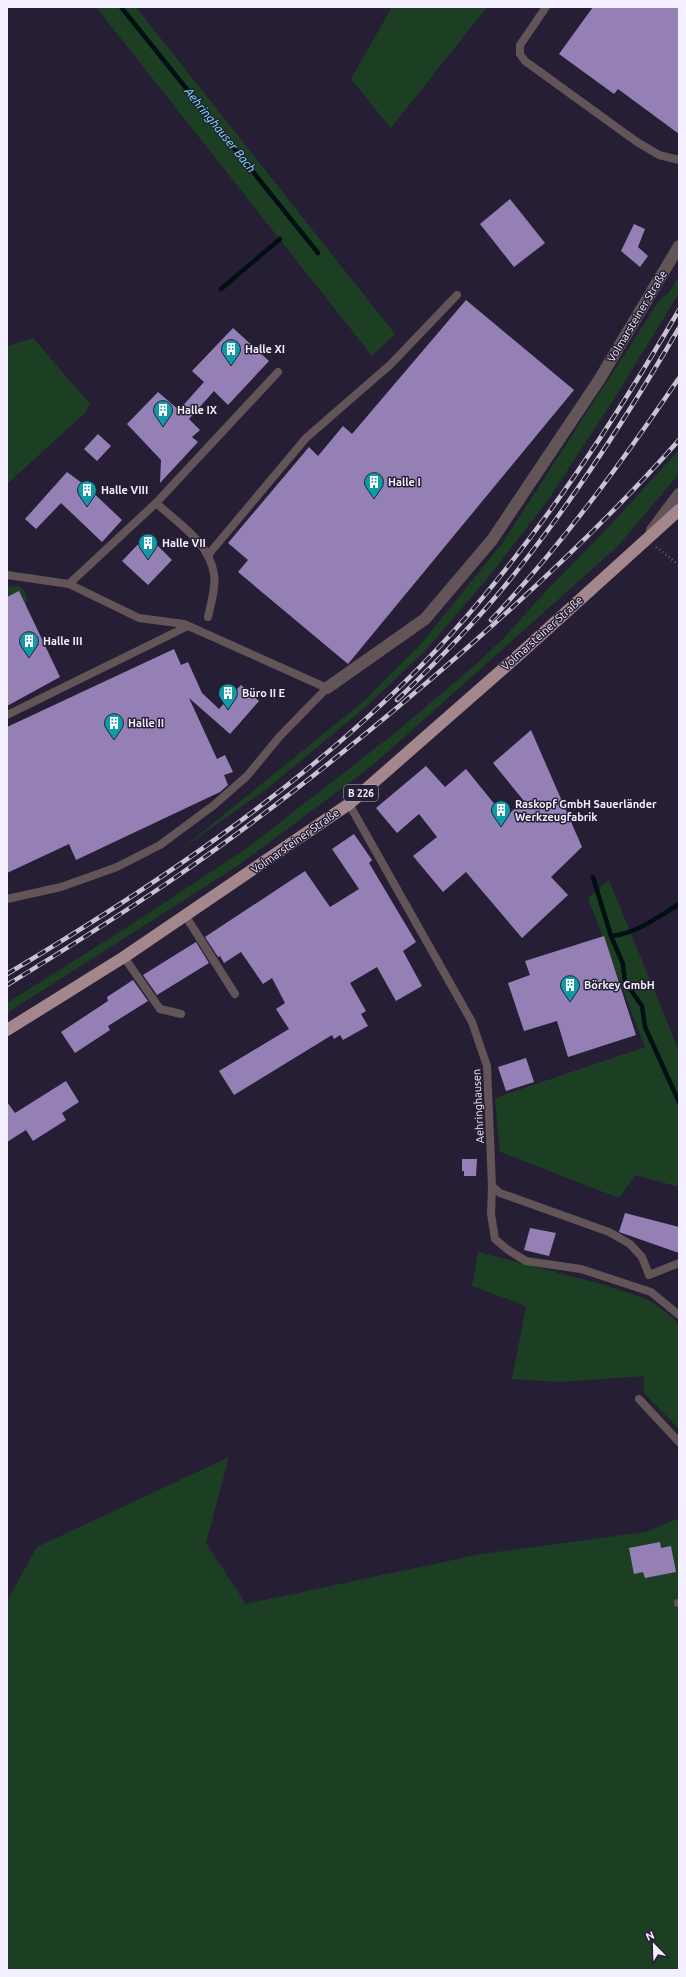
<svg xmlns="http://www.w3.org/2000/svg" width="686" height="1977" font-family="Ubuntu,sans-serif">
  <style>
    .green { fill: #1c3f24 }
    .lines { fill: none; stroke-linecap: round; stroke-linejoin: round }
    .stream { stroke: #000f12; stroke-width: 4.5 }
    .building { fill: #9580b5 }
    .path { stroke: #665f73; stroke-width: 2.5; stroke-dasharray: 1 3; stroke-linecap: butt }
    .service { stroke: #635557; stroke-width: 8 }
    .minor { stroke: #635557; stroke-width: 12 }
    .primary { stroke: #a3878c; stroke-width: 12 }
    .rail-casing { stroke: #c8c2d3; stroke-width: 4.5 }
    .rail { stroke: #261e34; stroke-width: 3; stroke-dasharray: 9; stroke-linecap: butt }
    .labels { text-anchor: middle; stroke-width: 3; stroke-linejoin: round; paint-order: stroke }
    .shield { fill: #261e34; stroke: #b6b0c1; stroke-width: 1 }
    .shield-label { font-size: 10px; font-weight: bold; fill: #f4effe }
    .street-label { font-size: 11px; fill: #f4effe; stroke: #261e34 }
    .poi-label { font-size: 11px; font-weight: bold; fill: #f4effe; stroke: #261e34; text-anchor: start }
    .water-label { font-size: 12px; font-style: italic; fill: #6de9f7; stroke: #261e34 }
  </style>
  <rect width="100%" height="100%" fill="#261e34"/>
  <g class="green">
    <path d="M96,7H136L395,334L372,356Z"/>
    <path d="M392,7H487L391,128L351,79Z"/>
    <path d="M679,275V293L614,399L548,500L491,574L425,651L369,704L268,788L179,851L365,700L421,644L503,542L661,298L669,293Z"/>
    <path d="M33,338L90,404L85,413L7,484V346Z"/>
    <path d="M679,450V474L617,547L374,764L239,865L7,1013V1003L126,928L247,848L395,733L474,666L503,639L548,589L604,532Z"/>
    <path d="M18,586C25,589 28,597 26,605L19,592L7,597V587Z"/>
    <path d="M609,880L679,1051V1187L635,1175L619,1198L500,1152L495,1098L645,1047L588,898Z"/>
    <path d="M478,1252L605,1285L647,1299L672,1317L679,1325V1429L644,1393V1376L560,1382L512,1379L526,1306L472,1286Z"/>
    <path d="M229,1457L206,1543L246,1604L481,1554L646,1532L679,1518V1970H7V1601L37,1547Z"/>
  </g>
  <g class="lines">
    <g class="stream">
      <path d="M121,7L318,253"/>
      <path d="M221,289L280,239"/>
      <path d="M593,877L611,936L623,964L625,982L642,1006L645,1027L679,1102"/>
      <path d="M611,936C636,934 658,917 679,904"/>
    </g>
  </g>
  <g class="building">
    <path d="M593,7H679V134L618,89L614,94L559,54Z"/>
    <path d="M510,199L545,243L514,267L480,224Z"/>
    <path d="M634,224L645,229L638,247L648,256L640,267L621,251Z"/>
    <path d="M466,300L574,390L348,664L238,572L248,560L228,543L309,447L318,456L343,426L352,434Z"/>
    <path d="M233,328L269,361L228,405L214,391L189,419L200,430L192,437L198,442L160,483L161,460L127,424L158,392L179,410L204,382L192,371Z"/>
    <path d="M98,434L111,446L97,461L84,449Z"/>
    <path d="M67,472L86,486L122,520L102,542L61,503L36,529L25,519Z"/>
    <path d="M147,535L172,560L148,585L122,561Z"/>
    <path d="M19,591L60,677L7,706V597Z"/>
    <path d="M174,649L181,665L188,662L202,693L219,709L241,685L259,701L230,734L189,698L217,759L225,755L233,772L224,775L228,785L220,792L76,860L69,844L7,873V727Z"/>
    <path d="M531,730L582,847L551,877L568,895L522,938L466,872L443,892L413,856L437,837L419,814L397,833L376,808L426,766L445,787L466,769L505,817L524,801L493,763Z"/>
    <path d="M354,834L372,860L369,863L416,942L403,951L422,986L396,1001L377,967L350,983L366,1011L361,1014L368,1026L343,1040L340,1035L334,1039L332,1035L234,1095L219,1071L289,1029L276,1009L285,1003L272,978L263,984L241,952L224,963L220,956L218,957L205,937L305,871L330,907L359,889L332,849Z"/>
    <path d="M604,936L636,1035L568,1057L557,1021L524,1031L508,983L530,975L525,961Z"/>
    <path d="M196,942L209,963L157,995L143,975Z"/>
    <path d="M133,980L148,1001L108,1026L110,1030L75,1053L61,1032L108,1001L107,997Z"/>
    <path d="M526,1058L534,1082L506,1091L498,1067Z"/>
    <path d="M66,1081L79,1102L62,1113L66,1120L33,1141L26,1130L7,1142V1102L15,1113Z"/>
    <path d="M462,1159H477L476,1176H464V1171H462Z"/>
    <path d="M625,1213L679,1227V1253L619,1232Z"/>
    <path d="M530,1228L556,1233L549,1256L524,1250Z"/>
    <path d="M660,1542L661,1548L671,1546L676,1572L645,1578L643,1572L634,1574L629,1548Z"/>
  </g>
  <g class="lines">
    <path class="path" d="M656,547L679,565"/>
    <g class="service">
      <path d="M546,7L520,45V54L525,61L637,142L659,155L679,160"/>
      <path d="M156,503C178,523 209,542 214,574C216,587 211,603 208,617"/>
      <path d="M208,555L306,438L391,364L457,295"/>
      <path d="M7,575L69,584L139,618L184,624L327,688L280,736L247,776L214,805L160,845L117,867L61,887L7,899"/>
      <path d="M69,584L156,503L278,372"/>
      <path d="M7,715L188,626"/>
      <path d="M349,804L472,1022L487,1066L492,1186L491,1214L495,1239L508,1250L526,1261L581,1269L651,1292L679,1315"/>
      <path d="M185,915L235,994"/>
      <path d="M124,957L160,1009L181,1014"/>
      <path d="M492,1186L500,1193L609,1232L630,1244L642,1257L649,1275L679,1263"/>
      <path d="M639,1399L679,1442"/>
      <path d="M678,1603H679"/>
    </g>
    <g class="minor">
      <path d="M652,530L679,494"/>
      <path d="M327,688L425,619L492,540L599,380L679,246"/>
    </g>
    <path class="primary" d="M7,1030L124,957L349,804L521,653L679,510"/>
    <defs>
      <g id="rail">
        <path d="M491,620C561,546 622,462 679,378"/>
        <path d="M397,700C441,658 483,615 520,567C579,492 631,410 679,328"/>
        <path d="M7,974C165,880 328,770 452,633C540,535 613,423 679,310"/>
        <path d="M7,985C64,950 121,915 176,877C278,807 374,729 467,648C542,582 613,515 679,440"/>
      </g>
    </defs>
    <use href="#rail" class="rail-casing"/>
    <use href="#rail" class="rail"/>
  </g>
  <defs>
    <symbol id="building-pin" viewBox="-11 -11 22 30"><path d="M0 17L-7.5 6A9.5 9.5 0 1 1 7.5 6Z" fill="#0f9aa8" stroke="#261e34"/><path d="M-4-6H4V6H1V3H-1V6H-4ZM-2.5-4.3h1.7v1.8h-1.7ZM.8-4.3h1.7v1.8H.8ZM-2.5-1h1.7V.8h-1.7ZM.8-1h1.7V.8H.8Z" fill="#fff"/></symbol>
  </defs>
  <g fill-rule="evenodd">
    <use href="#building-pin" x="220" y="338" width="22" height="30"/>
    <use href="#building-pin" x="152" y="399" width="22" height="30"/>
    <use href="#building-pin" x="363" y="471" width="22" height="30"/>
    <use href="#building-pin" x="76" y="479" width="22" height="30"/>
    <use href="#building-pin" x="137" y="532" width="22" height="30"/>
    <use href="#building-pin" x="18" y="630" width="22" height="30"/>
    <use href="#building-pin" x="217" y="682" width="22" height="30"/>
    <use href="#building-pin" x="103" y="712" width="22" height="30"/>
    <use href="#building-pin" x="490" y="799" width="22" height="30"/>
    <use href="#building-pin" x="559" y="974" width="22" height="30"/>
  </g>
  <g class="labels">
    <rect class="shield" x="344" y="785" width="34" height="16" rx="3"/>
    <g class="shield-label">
      <text x="361" y="797">B 226</text>
    </g>
    <g class="street-label">
      <text transform="translate(637 316) rotate(-59)" y="4">Volmarsteiner Straße</text>
      <text transform="translate(542 633) rotate(-42)" y="4">Volmarsteiner Straße</text>
      <text transform="translate(295 841) rotate(-35)" y="4">Volmarsteiner Straße</text>
      <text transform="translate(478 1106) rotate(-93)" y="4">Aehringhausen</text>
    </g>
    <g class="poi-label">
      <text x="245" y="353">Halle XI</text>
      <text x="177" y="414">Halle IX</text>
      <text x="388" y="486">Halle I</text>
      <text x="101" y="494">Halle VIII</text>
      <text x="162" y="547">Halle VII</text>
      <text x="43" y="645">Halle III</text>
      <text x="242" y="697">Büro II E</text>
      <text x="128" y="727">Halle II</text>
      <text x="515" y="808">Raskopf GmbH Sauerländer<tspan x="515" dy="13">Werkzeugfabrik</tspan></text>
      <text x="584" y="989">Börkey GmbH</text>
    </g>
    <g class="water-label">
      <text transform="translate(220 130) rotate(51)" y="4">Aehringhauser Bach</text>
    </g>
  </g>
  <rect width="686" height="1977" fill="none" stroke="#f4effe" stroke-width="16"/>
  <g transform="translate(654 1945) rotate(337)" stroke="#261e34" stroke-width="3" paint-order="stroke">
  <path d="M0-3L7 15L0 10L-7 15Z" fill="#f4effe"/>
  <text y="-6" font-size="11" font-weight="bold" text-anchor="middle" fill="#f4effe">N</text>
  </g>
</svg>
